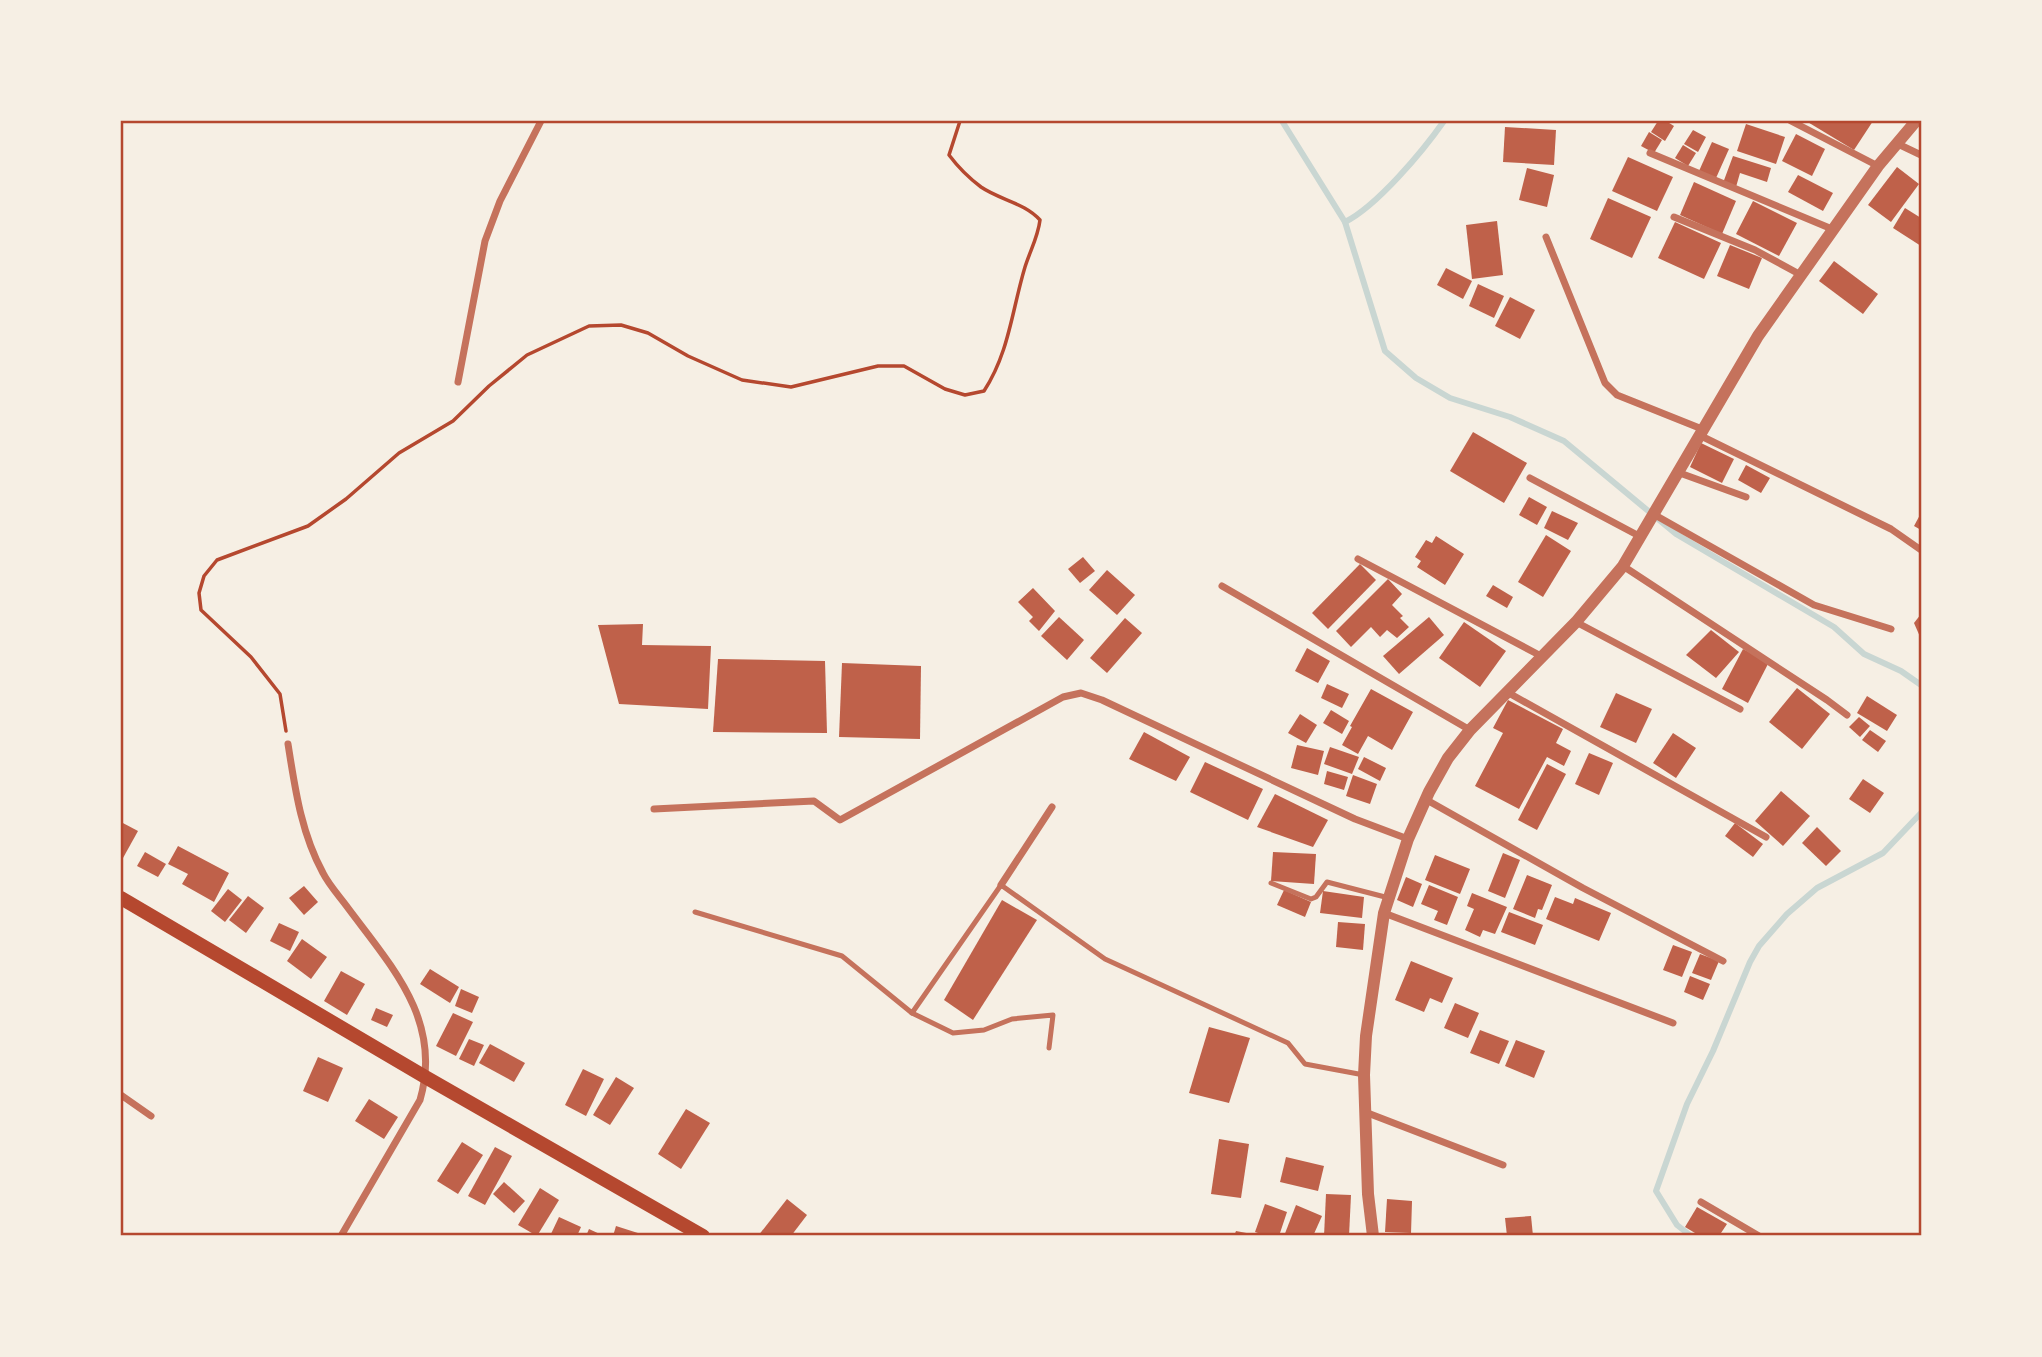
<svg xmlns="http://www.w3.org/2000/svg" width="2042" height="1357" font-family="'Varela Round',sans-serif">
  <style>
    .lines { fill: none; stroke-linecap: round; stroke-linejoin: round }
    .stream { stroke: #c9d6d2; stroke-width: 6 }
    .building { fill: #bf614a }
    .path { stroke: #b5482f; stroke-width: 3.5 }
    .service { stroke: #c5725c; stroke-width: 5 }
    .minor { stroke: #c5725c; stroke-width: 7 }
    .tertiary { stroke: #c5725c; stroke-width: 12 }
    .secondary { stroke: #b5482f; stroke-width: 14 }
    .neatline { fill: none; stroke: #b5482f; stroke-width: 2.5 }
  </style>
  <rect width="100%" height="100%" fill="#f6efe4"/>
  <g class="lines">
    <g class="stream">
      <path d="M1282,121L1345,222L1385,351L1416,378L1450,398L1510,417L1564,441L1676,534L1834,627L1864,654L1901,671L1921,685"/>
      <path d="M1345,222C1377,206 1423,151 1444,121"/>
      <path d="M1691,1236L1677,1225L1656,1191L1687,1104L1713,1051L1750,962L1759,946L1787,914L1817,888L1883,853L1921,813"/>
    </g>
  </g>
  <g class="building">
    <path d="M1658,121H1666L1674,126L1665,141L1651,132Z"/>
    <path d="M1806,121H1873L1854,150Z"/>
    <path d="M1746,124L1785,137L1776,164L1737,151Z"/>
    <path d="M1505,127L1556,130L1554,165L1503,162Z"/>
    <path d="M1693,130L1706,137L1698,152L1684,144Z"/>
    <path d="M1649,132L1662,140L1654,153L1641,146Z"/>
    <path d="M1796,134L1825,149L1812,176L1782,161Z"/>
    <path d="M1712,142L1729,149L1716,178L1699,171Z"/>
    <path d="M1683,145L1696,153L1688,166L1675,158Z"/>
    <path d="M1733,156L1771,168L1767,182L1740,173L1736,187L1723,183Z"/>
    <path d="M1628,157L1673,177L1657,211L1612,191Z"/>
    <path d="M1897,167L1919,184L1891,222L1868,205Z"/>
    <path d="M1527,168L1554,175L1547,207L1519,200Z"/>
    <path d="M1798,175L1833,193L1823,211L1788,192Z"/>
    <path d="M1694,182L1736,201L1722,234L1680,215Z"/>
    <path d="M1608,198L1651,217L1632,258L1590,239Z"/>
    <path d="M1753,201L1797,223L1779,256L1736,234Z"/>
    <path d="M1905,208L1921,218V246L1893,228Z"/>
    <path d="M1497,221L1503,275L1472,279L1466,225Z"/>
    <path d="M1675,222L1721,243L1704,279L1658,258Z"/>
    <path d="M1730,245L1762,258L1749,289L1717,276Z"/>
    <path d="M1834,261L1878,294L1863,314L1819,281Z"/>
    <path d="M1446,268L1472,281L1463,299L1437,285Z"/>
    <path d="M1478,284L1504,296L1494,318L1469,306Z"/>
    <path d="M1510,297L1535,310L1520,339L1495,326Z"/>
    <path d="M1473,432L1527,463L1504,503L1450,471Z"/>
    <path d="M1701,443L1734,459L1722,483L1690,467Z"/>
    <path d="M1746,465L1770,478L1761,493L1738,480Z"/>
    <path d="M1529,497L1547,507L1537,525L1519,515Z"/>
    <path d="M1552,511L1578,523L1568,540L1544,528Z"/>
    <path d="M1921,513V530L1914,526Z"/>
    <path d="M1546,535L1571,551L1543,597L1518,582Z"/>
    <path d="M1436,536L1464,554L1445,585L1417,567L1421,561L1415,557L1426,540L1432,543Z"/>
    <path d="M1083,557L1095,571L1080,583L1068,569Z"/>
    <path d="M1360,564L1376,580L1328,629L1312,613Z"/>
    <path d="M1107,570L1135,595L1117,615L1089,590Z"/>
    <path d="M1388,579L1402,594L1392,605L1403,616L1400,618L1409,627L1397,638L1387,630L1380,637L1371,627L1351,647L1336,631Z"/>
    <path d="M1493,585L1513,597L1507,608L1486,596Z"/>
    <path d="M1033,588L1055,611L1039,631L1029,621L1033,617L1018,602Z"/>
    <path d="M1921,614V639L1914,623Z"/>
    <path d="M1059,617L1084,640L1067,660L1041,636Z"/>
    <path d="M1429,617L1444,635L1399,674L1383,656Z"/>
    <path d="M1125,618L1142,633L1107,673L1090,658Z"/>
    <path d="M1464,622L1506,651L1480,687L1439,658Z"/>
    <path d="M643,624L642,645L711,646L708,709L619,704L598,625Z"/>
    <path d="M1711,630L1739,652L1716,678L1686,655Z"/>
    <path d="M1307,648L1330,661L1318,683L1295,671Z"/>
    <path d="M1743,649L1769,662L1748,703L1722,689Z"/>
    <path d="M718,659L825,661L827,733L713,732Z"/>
    <path d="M842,663L921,666L920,739L839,737Z"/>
    <path d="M1327,684L1349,694L1342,708L1321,698Z"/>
    <path d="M1797,688L1830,714L1802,749L1769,722Z"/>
    <path d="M1371,689L1413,712L1392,750L1368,736L1358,754L1342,745L1352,727L1350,726Z"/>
    <path d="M1616,693L1652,709L1636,743L1600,727Z"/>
    <path d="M1867,696L1897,715L1887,731L1857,713Z"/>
    <path d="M1508,700L1563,729L1556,743L1571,751L1564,766L1547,757L1519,809L1475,786L1503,733L1493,728Z"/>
    <path d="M1331,710L1349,721L1342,734L1323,723Z"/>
    <path d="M1300,714L1317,725L1306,743L1288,733Z"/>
    <path d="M1859,717L1870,726L1860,737L1849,727Z"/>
    <path d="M1870,730L1886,741L1878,752L1862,740Z"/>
    <path d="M1144,732L1190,757L1176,781L1129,759Z"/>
    <path d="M1673,733L1696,748L1676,778L1653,763Z"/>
    <path d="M1297,745L1324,751L1318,775L1291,768Z"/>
    <path d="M1330,747L1359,757L1352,774L1324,764Z"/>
    <path d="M1589,753L1613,763L1599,795L1575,784Z"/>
    <path d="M1364,757L1386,768L1380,781L1358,769Z"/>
    <path d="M1205,762L1263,789L1248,820L1190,792Z"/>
    <path d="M1547,764L1566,774L1537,830L1518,820Z"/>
    <path d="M1327,771L1348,777L1344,790L1324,784Z"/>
    <path d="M1353,775L1377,784L1370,804L1346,796Z"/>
    <path d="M1863,779L1884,793L1870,813L1849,799Z"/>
    <path d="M1781,791L1810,816L1783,846L1755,821Z"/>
    <path d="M1275,794L1328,820L1313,847L1257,827Z"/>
    <path d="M121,822L138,831L123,858L121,857Z"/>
    <path d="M1735,823L1763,844L1753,857L1725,836Z"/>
    <path d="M1817,827L1841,851L1826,866L1802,843Z"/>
    <path d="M178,846L229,873L214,902L182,884L188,874L168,864Z"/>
    <path d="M145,852L166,864L158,877L137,866Z"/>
    <path d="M1273,852L1316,854L1314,884L1271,881Z"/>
    <path d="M1503,853L1520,860L1505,898L1488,891Z"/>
    <path d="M1435,855L1470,869L1460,894L1425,880Z"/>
    <path d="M1527,875L1552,885L1542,910L1538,909L1535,918L1513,909Z"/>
    <path d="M1406,877L1422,884L1413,907L1397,900Z"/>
    <path d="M1429,885L1458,897L1447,925L1434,920L1438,911L1421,904Z"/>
    <path d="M304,886L318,902L304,915L289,898Z"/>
    <path d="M228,889L242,900L225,922L211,911Z"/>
    <path d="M1284,890L1311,902L1305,917L1277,905Z"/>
    <path d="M1323,891L1364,897L1362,918L1320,913Z"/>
    <path d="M1472,893L1507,907L1495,934L1483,930L1480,937L1465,930L1474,909L1467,906Z"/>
    <path d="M248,896L264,908L246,933L229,920Z"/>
    <path d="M1555,897L1573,904L1575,898L1611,913L1599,941L1546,919Z"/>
    <path d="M1002,900L1037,920L973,1020L944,1000Z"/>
    <path d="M1509,912L1543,925L1535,945L1501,932Z"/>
    <path d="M1338,922L1365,924L1363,950L1336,947Z"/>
    <path d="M279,923L299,932L290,951L270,941Z"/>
    <path d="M302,939L327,957L311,979L287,961Z"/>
    <path d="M1673,945L1692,952L1682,977L1663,970Z"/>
    <path d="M1700,954L1719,961L1711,980L1692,973Z"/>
    <path d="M1411,961L1453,978L1442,1003L1430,998L1424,1012L1395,1000Z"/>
    <path d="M430,969L459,987L450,1003L420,984Z"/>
    <path d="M341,971L365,984L347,1015L324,1001Z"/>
    <path d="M1690,976L1710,984L1703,1000L1684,992Z"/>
    <path d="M461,989L479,997L472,1013L455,1006Z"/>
    <path d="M1455,1003L1479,1013L1468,1038L1444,1028Z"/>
    <path d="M376,1008L393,1015L387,1027L371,1020Z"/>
    <path d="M453,1013L473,1022L456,1056L436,1046Z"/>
    <path d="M1209,1027L1250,1038L1229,1103L1189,1093Z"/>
    <path d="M1480,1030L1509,1041L1499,1064L1470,1053Z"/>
    <path d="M469,1039L484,1045L474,1066L459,1059Z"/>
    <path d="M1516,1040L1545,1051L1534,1078L1505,1066Z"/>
    <path d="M490,1044L525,1063L514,1082L479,1063Z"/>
    <path d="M318,1057L343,1068L328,1102L303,1091Z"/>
    <path d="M583,1069L604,1079L586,1116L565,1105Z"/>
    <path d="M616,1077L634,1088L610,1125L593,1115Z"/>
    <path d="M369,1099L398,1117L384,1139L355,1121Z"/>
    <path d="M686,1109L710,1123L681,1169L658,1154Z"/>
    <path d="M1219,1139L1249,1144L1241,1198L1211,1194Z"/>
    <path d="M462,1142L483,1155L458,1194L437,1181Z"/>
    <path d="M495,1147L512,1156L485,1205L468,1196Z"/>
    <path d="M1286,1157L1324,1166L1318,1191L1280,1182Z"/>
    <path d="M504,1182L525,1201L514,1213L493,1194Z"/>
    <path d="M540,1188L559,1200L537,1236L518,1225Z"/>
    <path d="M1326,1194L1351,1195L1349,1236H1324Z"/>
    <path d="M787,1199L807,1215L791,1236H758Z"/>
    <path d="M1387,1199L1412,1201L1411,1233L1385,1232Z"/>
    <path d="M1265,1204L1287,1212L1279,1236H1267L1255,1232Z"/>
    <path d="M1296,1205L1322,1216L1313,1236H1284Z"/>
    <path d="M1697,1207L1727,1224L1719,1236H1700L1685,1227Z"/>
    <path d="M1531,1216L1533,1236H1507L1505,1218Z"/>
    <path d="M559,1217L581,1227L577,1236H550Z"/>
    <path d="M616,1226L641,1234L640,1236H613Z"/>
    <path d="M589,1229L604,1236H586Z"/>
    <path d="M1236,1231L1257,1235L1256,1236H1234Z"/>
  </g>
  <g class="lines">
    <path class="path" d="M286,731L280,694L251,657L201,610L199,593L204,576L217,560L308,526L346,499L399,453L453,421L489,386L527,355L589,326L621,325L648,333L688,356L742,380L791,387L878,366H904L945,389L965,395L984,391C1009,353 1012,310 1025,267C1030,251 1038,237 1040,220C1025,203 1000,200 981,187C969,178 958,167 949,155L960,121"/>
    <g class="service">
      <path d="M1271,883L1311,899L1316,897L1327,882L1389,898"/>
      <path d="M695,912L842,956L912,1013L1001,885L1105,959L1288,1043L1305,1064L1364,1075"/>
      <path d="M912,1013L953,1033L984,1030L1012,1019L1053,1015L1049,1048"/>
      <path d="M1013,1236H1016"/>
    </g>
    <g class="minor">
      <path d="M1791,121L1878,166"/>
      <path d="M1898,144L1921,155"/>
      <path d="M1650,153L1832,229"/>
      <path d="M1674,217L1755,250L1801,275"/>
      <path d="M1546,237L1605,383L1617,395L1702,429"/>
      <path d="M458,382L485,241L500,201L541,121"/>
      <path d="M1699,435L1891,529L1921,550"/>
      <path d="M1677,472L1746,497"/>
      <path d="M1530,478L1641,537"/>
      <path d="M1655,515L1814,605L1891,629"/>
      <path d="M1358,559L1541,656"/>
      <path d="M1623,566L1827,700L1847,715"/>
      <path d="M1222,586L1470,730"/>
      <path d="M1576,622L1740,709"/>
      <path d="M1507,692L1766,837"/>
      <path d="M288,744C295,788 301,833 323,873C329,885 340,897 348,908C392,967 443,1021 420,1100L341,1236"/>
      <path d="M1425,799L1583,888L1723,961"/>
      <path d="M654,809L814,801L840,820L1063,697L1081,693L1102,700L1355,819L1408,839"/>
      <path d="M1001,885L1052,807"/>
      <path d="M1384,913L1673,1023"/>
      <path d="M121,1095L151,1116"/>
      <path d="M1365,1112L1503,1165"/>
      <path d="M1701,1202L1759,1236"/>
    </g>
    <path class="tertiary" d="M1373,1236L1368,1194L1364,1075L1366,1036L1384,913L1408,839L1429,792L1448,758L1470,730L1576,622L1623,566L1758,336L1878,166L1916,121"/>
    <path class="secondary" d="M121,898L427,1078L703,1236"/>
  </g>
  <rect width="2042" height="1357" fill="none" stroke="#f6efe4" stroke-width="245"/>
  <rect x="122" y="122" width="1798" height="1112" class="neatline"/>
</svg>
